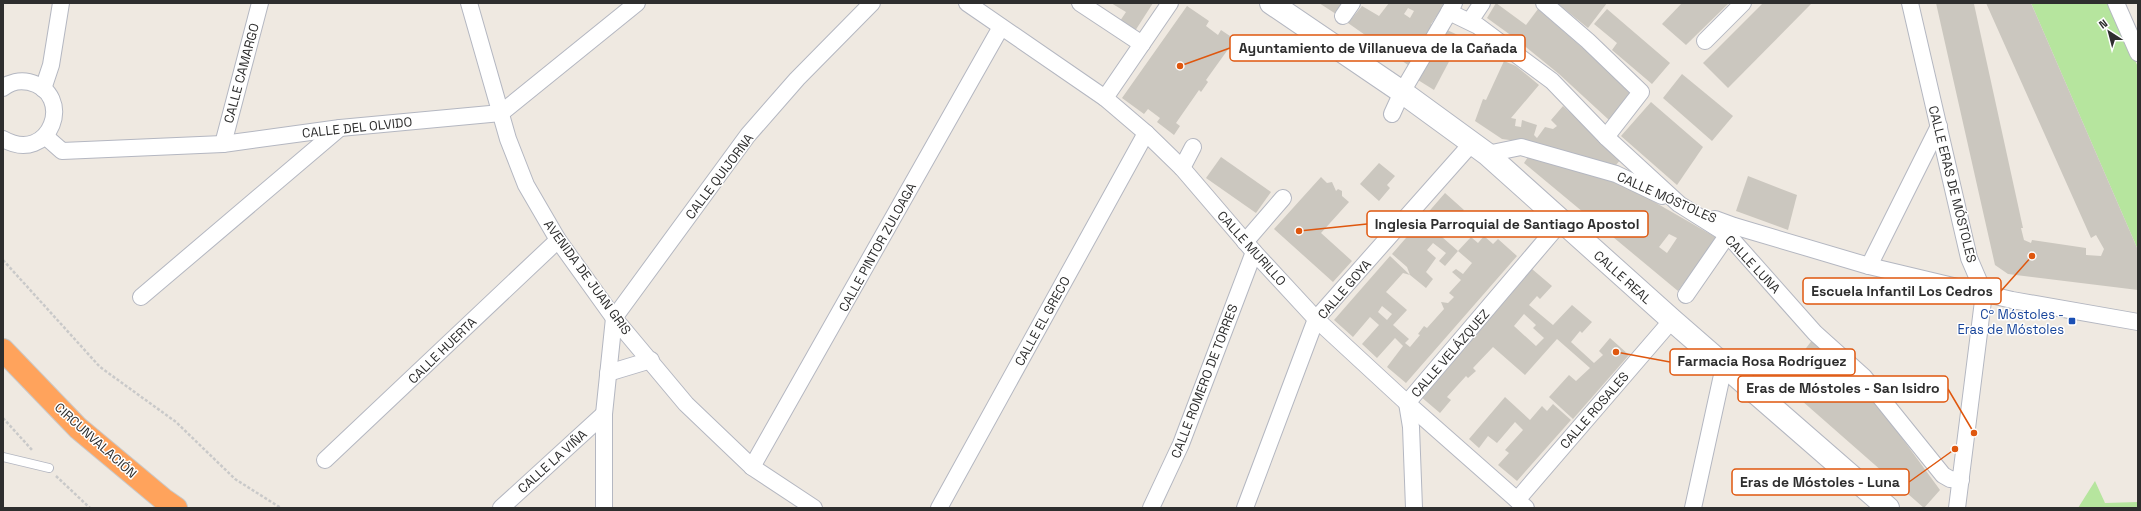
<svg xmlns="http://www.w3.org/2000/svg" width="2141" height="511" font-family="'Space Grotesk',sans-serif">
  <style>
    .green { fill: #b6e59e }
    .building { fill: #cbc7bf; fill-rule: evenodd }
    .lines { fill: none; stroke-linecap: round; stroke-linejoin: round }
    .lane-casing { stroke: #b4b7c1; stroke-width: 10 }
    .street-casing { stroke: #b4b7c1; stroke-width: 18 }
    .secondary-casing { stroke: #b4b7c1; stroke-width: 24 }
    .highway-casing { stroke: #c9c9c9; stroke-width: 24 }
    .path { stroke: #c9c9c9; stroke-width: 2.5; stroke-dasharray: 3 2; stroke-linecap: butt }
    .lane { stroke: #fff; stroke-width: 8 }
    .street { stroke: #fff; stroke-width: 16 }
    .secondary { stroke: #fff; stroke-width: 22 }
    .highway { stroke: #ffa35c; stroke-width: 22 }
    .transit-dot { fill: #1a4fb4; stroke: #fff; stroke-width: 1.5 }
    .labels { text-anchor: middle; stroke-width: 3; stroke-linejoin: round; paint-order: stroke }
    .street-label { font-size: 13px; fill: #2e2e2e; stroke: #fff }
    .transit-label { font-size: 13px; fill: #164399; stroke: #fff; text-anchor: end }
    .leader { fill: none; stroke: #df570e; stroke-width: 1.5 }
    .callout-dot { fill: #df570e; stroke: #fff; stroke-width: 1.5 }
    .callout { fill: #fff; stroke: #df570e; stroke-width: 1.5 }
    .callout-label { font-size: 14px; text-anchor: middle; font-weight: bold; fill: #2e2e2e }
  </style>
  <rect width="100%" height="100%" fill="#efe9e1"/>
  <g class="green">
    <path d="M2031,3H2110L2138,67V250Z"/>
    <path d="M2095,481L2105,503L2138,502V508H2078Z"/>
  </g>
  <g class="building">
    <path d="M1111,3H1153L1135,31L1120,21L1126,12Z"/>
    <path d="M1319,3H1344L1336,14Z"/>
    <path d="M1389,3H1447L1438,18L1436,17L1431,24L1434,26L1428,37L1424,35L1408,65L1348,23L1362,6L1379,16ZM1408,8L1414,11L1410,18L1404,14Z"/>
    <path d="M1496,3L1526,25L1538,9L1632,91L1609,120L1559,74L1516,39L1487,18Z"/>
    <path d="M1557,3H1607L1588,28Z"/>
    <path d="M1682,3H1729L1686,45L1662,24Z"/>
    <path d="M1763,3H1812L1728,88L1703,63Z"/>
    <path d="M1936,3L1974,4L2023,228H2021L2024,240L2031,243L2032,240L2086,248V255L2101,256L2104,249L2096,235L2091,238L1986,3H2031L2138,250V290L2008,274L1995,265Z"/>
    <path d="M1187,6L1209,21L1206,26L1218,35L1221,30L1239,42L1232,51L1229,48L1206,80L1208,82L1201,92L1199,90L1176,123L1180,126L1174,135L1157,122L1160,118L1148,109L1144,114L1122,98Z"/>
    <path d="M1607,9L1670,63L1652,84L1612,50L1617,43L1594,24Z"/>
    <path d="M1445,29L1462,37L1434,90L1418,80Z"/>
    <path d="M1504,61L1516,66L1539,85L1511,118L1516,119L1515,126L1521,127L1522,120L1537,125L1534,135L1537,138L1545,127L1553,129L1557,126L1551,120L1563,106L1621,159L1616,165L1532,143L1502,139L1475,121L1483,99L1486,100Z"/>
    <path d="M1682,74L1733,116L1712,141L1663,98Z"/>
    <path d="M1651,102L1703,147L1677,185L1621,136Z"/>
    <path d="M1530,154L1618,181L1717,238L1678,291L1524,163ZM1669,234L1677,238L1667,253L1659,247Z"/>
    <path d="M1221,157L1271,192L1256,213L1206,178Z"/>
    <path d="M1379,163L1395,176L1387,185L1390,188L1379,201L1360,184Z"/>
    <path d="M1748,176L1797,195L1788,230L1736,211Z"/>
    <path d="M1321,177L1327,183L1332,182L1336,191L1338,189L1342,191V196L1349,202L1321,233L1352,261L1333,282L1274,229Z"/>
    <path d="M1445,193L1464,210L1453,222L1449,219L1442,229L1446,232L1442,237L1458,251L1445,266L1439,261L1446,253L1433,243L1427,250L1436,258L1426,272L1433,279L1426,288L1410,275L1403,273L1386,292L1407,310L1393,325L1409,339L1405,343L1410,347L1420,335L1418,334L1424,326L1427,328L1444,309L1441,302L1448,303L1454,297L1449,293L1461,280L1452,272L1456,269L1463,274L1472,263L1458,251L1471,237L1478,243L1484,236L1493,244L1498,239L1517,256L1406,383L1387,367L1403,346L1395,338L1377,358L1362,344L1379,325L1370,317L1353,337L1334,320L1390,256L1410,275L1407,267L1392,254ZM1382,306L1392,314L1387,320L1378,312Z"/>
    <path d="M1532,269L1552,286L1540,299L1537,296L1529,305L1553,325L1572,305L1592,322L1582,333L1580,331L1571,342L1594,363L1603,355L1599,351L1610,338L1629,355L1573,419L1549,397L1569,375L1576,381L1590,368L1557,339L1525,375L1493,347L1473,368L1476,371L1468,378L1466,376L1447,397L1451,400L1440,413L1420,396ZM1524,314L1536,325L1533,328L1544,338L1536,346L1514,326Z"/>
    <path d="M1813,339L1864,386L1940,490L1924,508L1793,393L1811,372L1797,360Z"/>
    <path d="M1505,397L1530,420L1542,406L1547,411L1553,404L1571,420L1517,481L1498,465L1509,453L1505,450L1523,430L1515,422L1497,443L1488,436L1479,448L1469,439Z"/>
  </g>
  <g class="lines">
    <defs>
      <path id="lane" d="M3,457L49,468"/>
      <g id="street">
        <path d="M469,3L508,139L526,185L558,240L614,318L686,404L752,467L814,508"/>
        <path d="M967,3L1105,98L1146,133L1182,168L1254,252L1316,319L1407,403L1526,508"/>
        <path d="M1080,3L1142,44"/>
        <path d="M1454,3L1449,12L1478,26L1552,81L1606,137L1679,204L1728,235L1815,333L1864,377L1943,475L1950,479L1961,480"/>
        <path d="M1544,3L1588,41L1641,92L1606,137"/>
        <path d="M1910,3L1969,258L1984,293L1957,508"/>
        <path d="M2116,3L2138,53"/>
        <path d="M1343,16L1352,3"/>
        <path d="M1470,21L1482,3"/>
        <path d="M1705,41L1743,3"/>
        <path d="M3,88C10,82 20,80 29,82C76,93 51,166 3,139"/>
        <path d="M43,89L51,65L61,3"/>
        <path d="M1105,98L1170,3"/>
        <path d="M1392,114L1402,92L1449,12"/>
        <path d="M45,136L62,151L223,144L340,128L501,113L637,3"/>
        <path d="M223,144L260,3"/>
        <path d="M1487,154L1521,147L1616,174L1662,196"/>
        <path d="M1182,168L1193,147"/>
        <path d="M1715,219L1734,226L1869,266L2012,300L2138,322"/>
        <path d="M1245,242L1283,198"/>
        <path d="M1869,266L1939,126"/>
        <path d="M1686,295L1733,227"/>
        <path d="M141,297L340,128"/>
        <path d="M608,373L651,360"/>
        <path d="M325,460L558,240"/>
        <path d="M752,467L1001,27"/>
        <path d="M1517,500L1672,320"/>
        <path d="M501,508L604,414"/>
        <path d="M604,508V414L614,318L748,135L797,79L872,3"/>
        <path d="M939,508L1146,133"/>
        <path d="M1151,508L1181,444L1254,252"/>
        <path d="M1245,508L1316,319L1472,143"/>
        <path d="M1414,508L1411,427L1407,403L1561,222"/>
        <path d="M1693,508L1724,366"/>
      </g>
      <path id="secondary" d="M1271,3L1402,92L1487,154L1672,320L1888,508"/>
      <path id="highway" d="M3,350L78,428L163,499L176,508"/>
    </defs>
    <use href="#lane" class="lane-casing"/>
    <use href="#street" class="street-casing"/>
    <use href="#secondary" class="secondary-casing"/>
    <use href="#highway" class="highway-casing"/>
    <g class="path">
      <path d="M3,260L100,367L176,422L235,479L281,508"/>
      <path d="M3,418L33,451"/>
      <path d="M56,476L90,508"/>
    </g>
    <use href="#lane" class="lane"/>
    <use href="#street" class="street"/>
    <use href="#secondary" class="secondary"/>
    <use href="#highway" class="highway"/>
  </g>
  <rect class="transit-dot" x="2068" y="317" width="8" height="8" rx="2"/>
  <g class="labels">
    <g class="street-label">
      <text transform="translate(241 73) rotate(-75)" y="5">CALLE CAMARGO</text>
      <text transform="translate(357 127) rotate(-6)" y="5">CALLE DEL OLVIDO</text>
      <text transform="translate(719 176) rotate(-53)" y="5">CALLE QUIJORNA</text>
      <text transform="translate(1953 184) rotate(76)" y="5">CALLE ERAS DE MÓSTOLES</text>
      <text transform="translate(1667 197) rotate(24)" y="5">CALLE MÓSTOLES</text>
      <text transform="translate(877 247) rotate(-61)" y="5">CALLE PINTOR ZULOAGA</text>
      <text transform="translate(1252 248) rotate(48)" y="5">CALLE MURILLO</text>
      <text transform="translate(1753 264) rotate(47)" y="5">CALLE LUNA</text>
      <text transform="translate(588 277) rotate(54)" y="5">AVENIDA DE JUAN GRIS</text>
      <text transform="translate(1623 277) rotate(42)" y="5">CALLE REAL</text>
      <text transform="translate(1344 289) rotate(-49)" y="5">CALLE GOYA</text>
      <text transform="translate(1042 321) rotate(-61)" y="5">CALLE EL GRECO</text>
      <text transform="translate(442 350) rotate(-44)" y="5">CALLE HUERTA</text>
      <text transform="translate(1450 353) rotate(-49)" y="5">CALLE VELÁZQUEZ</text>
      <text transform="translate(1204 381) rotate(-69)" y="5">CALLE ROMERO DE TORRES</text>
      <text transform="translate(1594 410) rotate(-49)" y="5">CALLE ROSALES</text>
      <text transform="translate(96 440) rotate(42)" y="5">CIRCUNVALACIÓN</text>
      <text transform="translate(552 461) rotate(-42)" y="5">CALLE LA VIÑA</text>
    </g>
    <g class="transit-label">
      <text x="2064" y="319">Cº Móstoles -<tspan x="2064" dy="15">Eras de Móstoles</tspan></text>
    </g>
  </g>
  <path class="leader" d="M1180 66L1230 48M1299 231L1367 224M2032 256L2001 291M1616 352L1670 362M1974 433L1948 389M1955 449L1909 482"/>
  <g class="callout-dot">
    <circle cx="1180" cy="66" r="4"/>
    <circle cx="1299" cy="231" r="4"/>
    <circle cx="2032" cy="256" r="4"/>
    <circle cx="1616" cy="352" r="4"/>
    <circle cx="1974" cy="433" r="4"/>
    <circle cx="1955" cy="449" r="4"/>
  </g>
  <g class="callout">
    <rect x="1230" y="35" width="295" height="26" rx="4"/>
    <rect x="1367" y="211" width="281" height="26" rx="4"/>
    <rect x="1803" y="278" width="198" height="26" rx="4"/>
    <rect x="1670" y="349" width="185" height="26" rx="4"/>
    <rect x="1738" y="376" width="210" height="26" rx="4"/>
    <rect x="1732" y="469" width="177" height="26" rx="4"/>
  </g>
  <g class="callout-label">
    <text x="1378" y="53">Ayuntamiento de Villanueva de la Cañada</text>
    <text x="1507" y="229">Inglesia Parroquial de Santiago Apostol</text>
    <text x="1902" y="296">Escuela Infantil Los Cedros</text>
    <text x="1762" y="366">Farmacia Rosa Rodríguez</text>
    <text x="1843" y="393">Eras de Móstoles - San Isidro</text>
    <text x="1820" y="487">Eras de Móstoles - Luna</text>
  </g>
  <rect width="2141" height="511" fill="none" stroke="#2e2e2e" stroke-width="8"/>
  <g transform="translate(2109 32) rotate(324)" stroke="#ffffff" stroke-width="3" paint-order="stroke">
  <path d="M0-3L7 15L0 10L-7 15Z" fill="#2e2e2e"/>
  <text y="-6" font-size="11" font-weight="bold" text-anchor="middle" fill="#2e2e2e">N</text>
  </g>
</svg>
